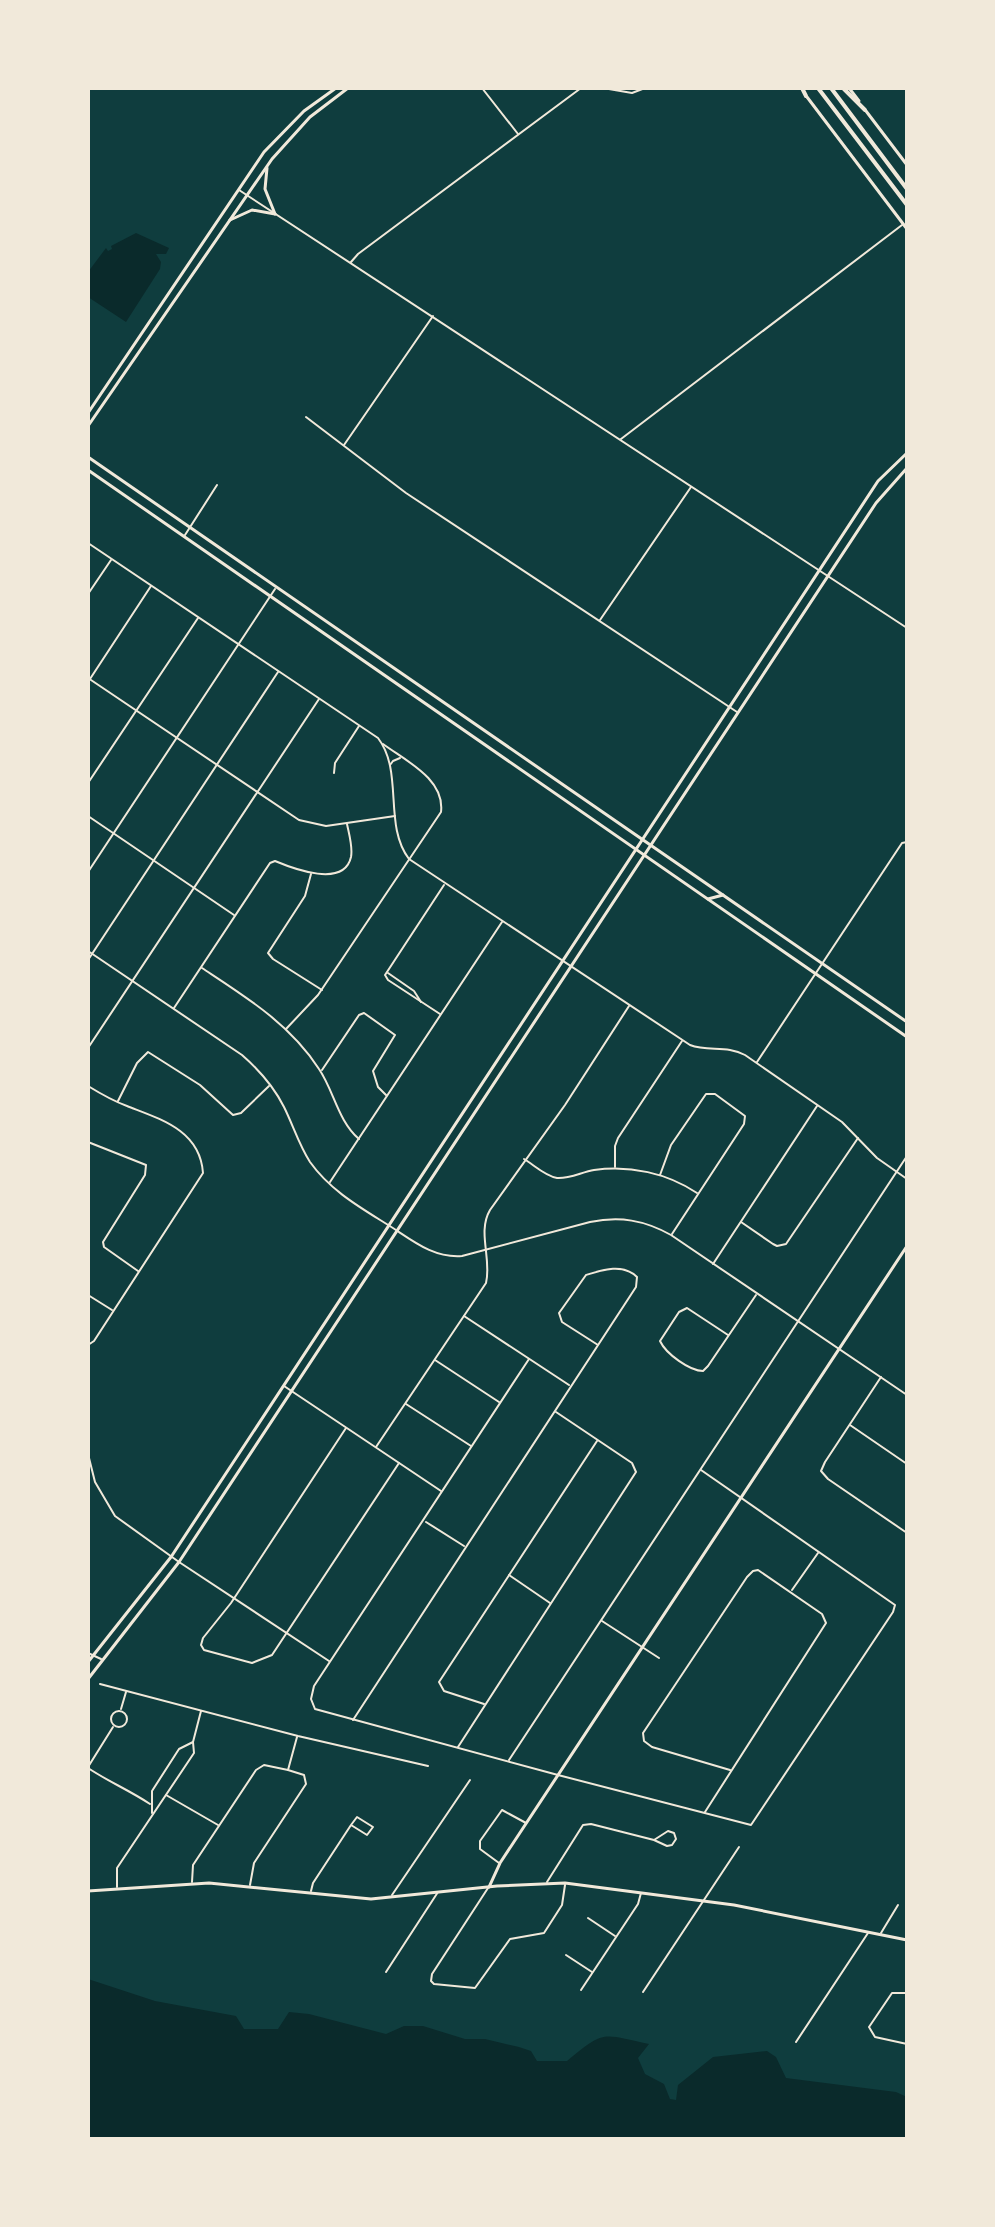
<svg xmlns="http://www.w3.org/2000/svg" width="995" height="2227" font-family="Bitter,serif">
  <style>
    .water { fill: #0a2a2b }
    .lines { fill: none; stroke-linecap: round; stroke-linejoin: round }
    .minor { stroke: #f1e9da; stroke-width: 2 }
    .tertiary { stroke: #f1e9da; stroke-width: 3 }
    .secondary { stroke: #f1e9da; stroke-width: 3 }
    .primary { stroke: #f1e9da; stroke-width: 3 }
    .motorway { stroke: #f1e9da; stroke-width: 4 }
  </style>
  <rect width="100%" height="100%" fill="#0f3d3e"/>
  <g class="water">
    <path d="M136,233L169,248L166,254H156L161,262L160,269L126,322L88,297V272L106,248L108,251L112,249L111,246Z"/>
    <path d="M88,1979L155,2001L236,2016L244,2029H278L289,2012L309,2014L386,2034L404,2026H423L465,2039H485L519,2047L531,2051L537,2061H567C605,2029 602,2034 649,2044L638,2058L645,2074L664,2084L670,2099L676,2100L678,2085L713,2057L767,2051L776,2057L786,2078L896,2092L907,2097V2139H88Z"/>
  </g>
  <g class="lines">
    <g class="minor">
      <path d="M482,88L518,134"/>
      <path d="M603,88L632,93L645,88"/>
      <path d="M239,190L907,628"/>
      <path d="M351,262L358,254L581,88"/>
      <path d="M306,417L406,493L737,712"/>
      <path d="M621,439L902,225"/>
      <path d="M344,445L433,316"/>
      <path d="M185,535L217,485"/>
      <path d="M88,543L378,738C404,772 383,825 409,859L690,1045C708,1052 727,1045 745,1055L842,1122L877,1158L907,1179"/>
      <path d="M88,594L111,560"/>
      <path d="M600,620L691,487"/>
      <path d="M88,678L299,820L326,826L395,816"/>
      <path d="M88,682L151,586"/>
      <path d="M390,765L393,761L400,758"/>
      <path d="M334,773L335,763L359,726"/>
      <path d="M88,783L198,618"/>
      <path d="M88,816L234,915"/>
      <path d="M88,872L275,589"/>
      <path d="M311,874L305,896L268,953L273,959L322,990"/>
      <path d="M88,951L242,1055C258,1069 274,1087 284,1107C293,1125 299,1145 310,1162C332,1193 365,1210 396,1230C417,1244 436,1258 462,1256L590,1222C620,1216 644,1220 671,1235L907,1395"/>
      <path d="M88,960L278,672"/>
      <path d="M202,968C246,997 290,1024 319,1069C334,1091 338,1121 359,1139"/>
      <path d="M388,973L414,991L421,1002"/>
      <path d="M174,1008L270,863L275,861C294,869 344,888 351,857C353,847 349,834 347,824"/>
      <path d="M440,1014L388,980L385,975L444,885"/>
      <path d="M286,1029L318,995L441,812C445,779 406,761 383,744"/>
      <path d="M88,1048L319,699"/>
      <path d="M757,1062L902,843L907,842"/>
      <path d="M322,1070L359,1015L364,1013L395,1035L373,1071L378,1087L386,1095"/>
      <path d="M88,1086C101,1094 113,1101 127,1106C160,1119 200,1130 203,1173L94,1341L88,1345"/>
      <path d="M118,1101L137,1063L148,1052L200,1085L233,1115L241,1113L269,1086"/>
      <path d="M88,1142L146,1165L145,1175L103,1242L104,1247L138,1271"/>
      <path d="M524,1159C534,1165 545,1176 557,1178C569,1179 582,1172 594,1170C630,1165 667,1173 697,1193"/>
      <path d="M615,1167V1146L618,1138L682,1041"/>
      <path d="M660,1175L671,1145L706,1094H715L745,1116L744,1124L672,1234"/>
      <path d="M330,1182L502,922"/>
      <path d="M741,1222L773,1244L777,1246L786,1244L858,1138"/>
      <path d="M713,1264L817,1106"/>
      <path d="M88,1295L112,1310"/>
      <path d="M464,1316L569,1385"/>
      <path d="M728,1335L687,1308L679,1312L660,1341C666,1354 690,1371 703,1371L708,1366L756,1295"/>
      <path d="M529,1359L314,1686L311,1699L315,1709L558,1775L751,1825L893,1612L895,1605L701,1470"/>
      <path d="M435,1360L499,1402"/>
      <path d="M881,1377L825,1462L821,1471L828,1479L907,1533"/>
      <path d="M284,1386L441,1491"/>
      <path d="M406,1404L471,1446"/>
      <path d="M850,1425L907,1464"/>
      <path d="M346,1428L231,1603L203,1638L201,1645L204,1650L252,1663L272,1655L399,1463"/>
      <path d="M376,1447L486,1283C492,1259 477,1232 490,1210L565,1105L629,1006"/>
      <path d="M88,1454L95,1482L115,1516L179,1562L329,1661"/>
      <path d="M426,1522L464,1546"/>
      <path d="M509,1575L550,1603"/>
      <path d="M792,1590L818,1553"/>
      <path d="M602,1621L659,1658"/>
      <path d="M88,1653L101,1659"/>
      <path d="M100,1684L298,1736L428,1766"/>
      <path d="M484,1704L444,1691L439,1682L597,1441"/>
      <path d="M121,1709L126,1692"/>
      <circle cx="119" cy="1719" r="8"/>
      <path d="M353,1720L636,1287L637,1277C623,1263 602,1270 586,1275L559,1313L562,1322L598,1345"/>
      <path d="M458,1747L636,1472L632,1463L556,1412"/>
      <path d="M509,1760L907,1156"/>
      <path d="M88,1767L113,1727"/>
      <path d="M88,1768C109,1782 129,1790 150,1804"/>
      <path d="M166,1795L218,1825"/>
      <path d="M705,1812L826,1623L822,1614L758,1570L753,1571L747,1577L643,1733L644,1741L652,1747L730,1770"/>
      <path d="M152,1813V1791L179,1749L193,1742"/>
      <path d="M499,1863L480,1849V1841L502,1810L526,1823"/>
      <path d="M192,1882L193,1865L256,1770L264,1765L288,1770"/>
      <path d="M547,1882L583,1825L591,1824L654,1840L667,1846L672,1845L676,1839L674,1833L668,1831L654,1840"/>
      <path d="M250,1885L254,1863L306,1784L304,1775L288,1770L297,1737"/>
      <path d="M117,1887V1868L194,1753L193,1742L201,1711"/>
      <path d="M488,1888L432,1974L431,1981L434,1984L475,1988L510,1939L544,1933L562,1905L565,1885"/>
      <path d="M311,1891L313,1883L351,1825L357,1817L373,1827L367,1835L351,1825"/>
      <path d="M392,1895L470,1780"/>
      <path d="M588,1918L615,1936"/>
      <path d="M881,1933L898,1905"/>
      <path d="M566,1955L592,1972"/>
      <path d="M386,1972L438,1892"/>
      <path d="M581,1990L638,1904L641,1893"/>
      <path d="M643,1992L739,1847"/>
      <path d="M907,1993H892L869,2027L875,2037L907,2044"/>
      <path d="M796,2042L868,1933"/>
    </g>
    <g class="tertiary">
      <path d="M88,1662L171,1557L878,481L907,453"/>
      <path d="M88,1679L179,1562L876,503L907,468"/>
      <path d="M489,1887L500,1863L907,1246"/>
    </g>
    <g class="secondary">
      <path d="M849,88L859,101"/>
      <path d="M807,97L907,229"/>
      <path d="M866,111L907,165"/>
      <path d="M267,168L265,189L275,214"/>
      <path d="M230,220L252,210L275,214"/>
      <path d="M88,413L264,152L304,111L336,88"/>
      <path d="M88,426L272,159L310,117L348,88"/>
      <path d="M88,1891L209,1883L371,1899L497,1886L565,1883L734,1905L907,1940"/>
    </g>
    <g class="primary">
      <path d="M88,457L907,1022"/>
      <path d="M88,470L907,1037"/>
      <path d="M708,899L723,895"/>
    </g>
    <g class="motorway">
      <path d="M802,88L806,96"/>
      <path d="M818,88L907,205"/>
      <path d="M831,88L907,189"/>
      <path d="M843,88L865,110"/>
    </g>
  </g>
  <rect width="995" height="2227" fill="none" stroke="#f1e9da" stroke-width="180"/>
</svg>
